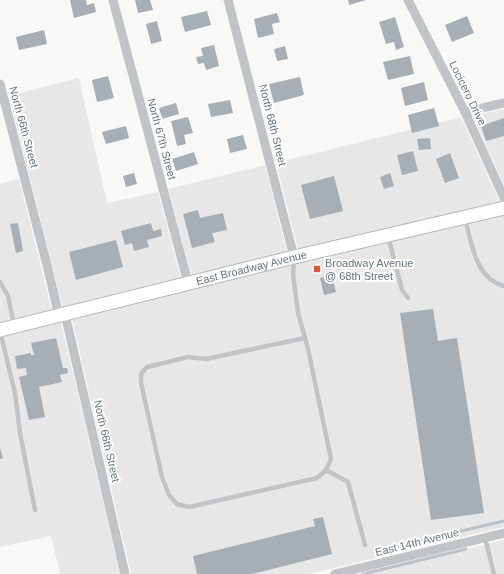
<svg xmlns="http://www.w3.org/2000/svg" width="504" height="574" font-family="Arial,sans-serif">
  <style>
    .built { fill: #e6e7e6 }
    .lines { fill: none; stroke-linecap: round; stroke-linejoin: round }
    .stream { stroke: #b9c3c7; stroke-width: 3 }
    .building { fill: #a8afb4 }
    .secondary-casing { stroke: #b2b8bc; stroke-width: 15 }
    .lane { stroke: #c0c4c7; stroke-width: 4.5 }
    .street { stroke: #c0c4c7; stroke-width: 9 }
    .secondary { stroke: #fff; stroke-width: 13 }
    .poi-dot { fill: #d55b3a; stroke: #fff; stroke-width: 1.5 }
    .labels { text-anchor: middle; stroke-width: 4; stroke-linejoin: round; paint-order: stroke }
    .street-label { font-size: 11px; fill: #66747e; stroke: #fff }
    .poi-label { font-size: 11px; fill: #66747e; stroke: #fff; text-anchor: start }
  </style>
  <rect width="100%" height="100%" fill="#f8f8f6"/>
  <g class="built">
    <path d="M79,78L107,203L158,192L181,279L63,309L9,96Z"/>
    <path d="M504,109V185L473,116Z"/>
    <path d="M461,117L500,203L298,250L276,163Z"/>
    <path d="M265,165L287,252L191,276L168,189Z"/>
    <path d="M19,179L52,311L0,324V184Z"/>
    <path d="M504,215V527L309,574H131L72,319L337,253Z"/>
    <path d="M61,322L120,573L116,574H60L51,536L0,547V337Z"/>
    <path d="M504,540V574H361Z"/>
  </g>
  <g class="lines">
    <g class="stream">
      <path d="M385,549L504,521"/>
      <path d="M363,574L466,549"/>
    </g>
  </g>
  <g class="building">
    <path d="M70,0H86L87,5L94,3L96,12L74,18Z"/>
    <path d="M135,0H150L153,10L138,13Z"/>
    <path d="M348,0H366L349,5Z"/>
    <path d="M207,11L211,25L185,32L181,17Z"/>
    <path d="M277,13L280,22L272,24L274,34L258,38L254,19Z"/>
    <path d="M467,16L474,33L452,42L445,25Z"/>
    <path d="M395,17L404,47L396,50L394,42L386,44L379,22Z"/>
    <path d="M157,21L162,41L151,44L146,24Z"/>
    <path d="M44,30L47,44L19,50L16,37Z"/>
    <path d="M214,45L219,66L206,70L204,63L198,64L196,57L203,56L201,48Z"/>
    <path d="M285,46L288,59L277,61L274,49Z"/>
    <path d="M410,56L414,74L388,80L383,62Z"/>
    <path d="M108,76L114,98L97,102L92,80Z"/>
    <path d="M300,77L304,95L274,103L269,84Z"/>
    <path d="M424,82L428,100L405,106L401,88Z"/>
    <path d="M230,100L233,113L211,117L208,104Z"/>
    <path d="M176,103L179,114L162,119L159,108Z"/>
    <path d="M434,108L439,126L412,133L408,115Z"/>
    <path d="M188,117L193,133L184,135L186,144L177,146L171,121Z"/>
    <path d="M504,118V136L486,141L481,126Z"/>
    <path d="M126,126L129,138L106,144L102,132Z"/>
    <path d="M243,135L247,149L230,153L227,139Z"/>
    <path d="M430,138L431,149L419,150L417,139Z"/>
    <path d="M413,151L418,171L402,175L397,155Z"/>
    <path d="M194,152L198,164L176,171L172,159Z"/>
    <path d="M450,153L459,178L445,183L436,159Z"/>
    <path d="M134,173L137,184L126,187L123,176Z"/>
    <path d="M390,173L394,186L384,189L380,177Z"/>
    <path d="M334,176L343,211L310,219L301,185Z"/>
    <path d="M198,210L200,218L223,213L227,230L212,233L215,242L192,248L183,214Z"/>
    <path d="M18,223L23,251L16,253L10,224Z"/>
    <path d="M151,223L153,231L161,229L162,236L147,240L149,247L134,251L132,243L125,245L121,231Z"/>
    <path d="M116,240L123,267L76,280L69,252Z"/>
    <path d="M332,275L336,292L324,295L320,278Z"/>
    <path d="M433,309L438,341L457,338L484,513L431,520L400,313Z"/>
    <path d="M56,338L63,368H67L68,373L60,375L62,382L39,387L45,417L29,420L19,377L27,375L26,368L17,369L15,356L31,353V355H34L31,343Z"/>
    <path d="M0,448L3,458L0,459Z"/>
    <path d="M323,517L332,554L252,574H197L193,556L315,526L313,519Z"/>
  </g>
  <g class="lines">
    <defs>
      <g id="secondary">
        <path id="s1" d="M0,330L294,257L504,208"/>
      </g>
    </defs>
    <use href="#secondary" class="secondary-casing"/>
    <g class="lane">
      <path d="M465,219C472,244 475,278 504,286"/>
      <path d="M388,236L402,290L408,298"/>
      <path d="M294,259L293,274L298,313L308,349L331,459L326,470L317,478L189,507L177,504L169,495L162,477L141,383V374L147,367L188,357L206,359L305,338"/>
      <path d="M0,282L8,296L14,325"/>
      <path d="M0,331L15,393L20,433L35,510"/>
      <path d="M326,470L348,482L365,545"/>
      <path d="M485,538L494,574"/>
    </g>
    <g class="street">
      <path d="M113,0L188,283"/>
      <path d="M228,0L294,257"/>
      <path d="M408,0L465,112L504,198"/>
      <path d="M0,84L46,261L59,316"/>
      <path d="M465,112L504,103"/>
      <path d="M65,314L125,574"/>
      <path d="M335,574L504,533"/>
    </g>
    <use href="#secondary" class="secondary"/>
  </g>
  <rect class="poi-dot" x="313" y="265" width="8" height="8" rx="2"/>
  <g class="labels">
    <g class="street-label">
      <text transform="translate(468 93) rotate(64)" y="4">Locicero Drive</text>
      <text transform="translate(273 125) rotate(76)" y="4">North 68th Street</text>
      <text transform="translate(24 127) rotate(75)" y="4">North 66th Street</text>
      <text transform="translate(162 139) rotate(75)" y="4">North 67th Street</text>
      <text dy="4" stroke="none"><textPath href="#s1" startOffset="259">East Broadway Avenue</textPath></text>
      <text transform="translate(107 441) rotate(77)" y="4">North 66th Street</text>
      <text transform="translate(417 542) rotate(-14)" y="4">East 14th Avenue</text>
    </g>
    <g class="poi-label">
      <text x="325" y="267">Broadway Avenue<tspan x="325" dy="13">@ 68th Street</tspan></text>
    </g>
  </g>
</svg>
